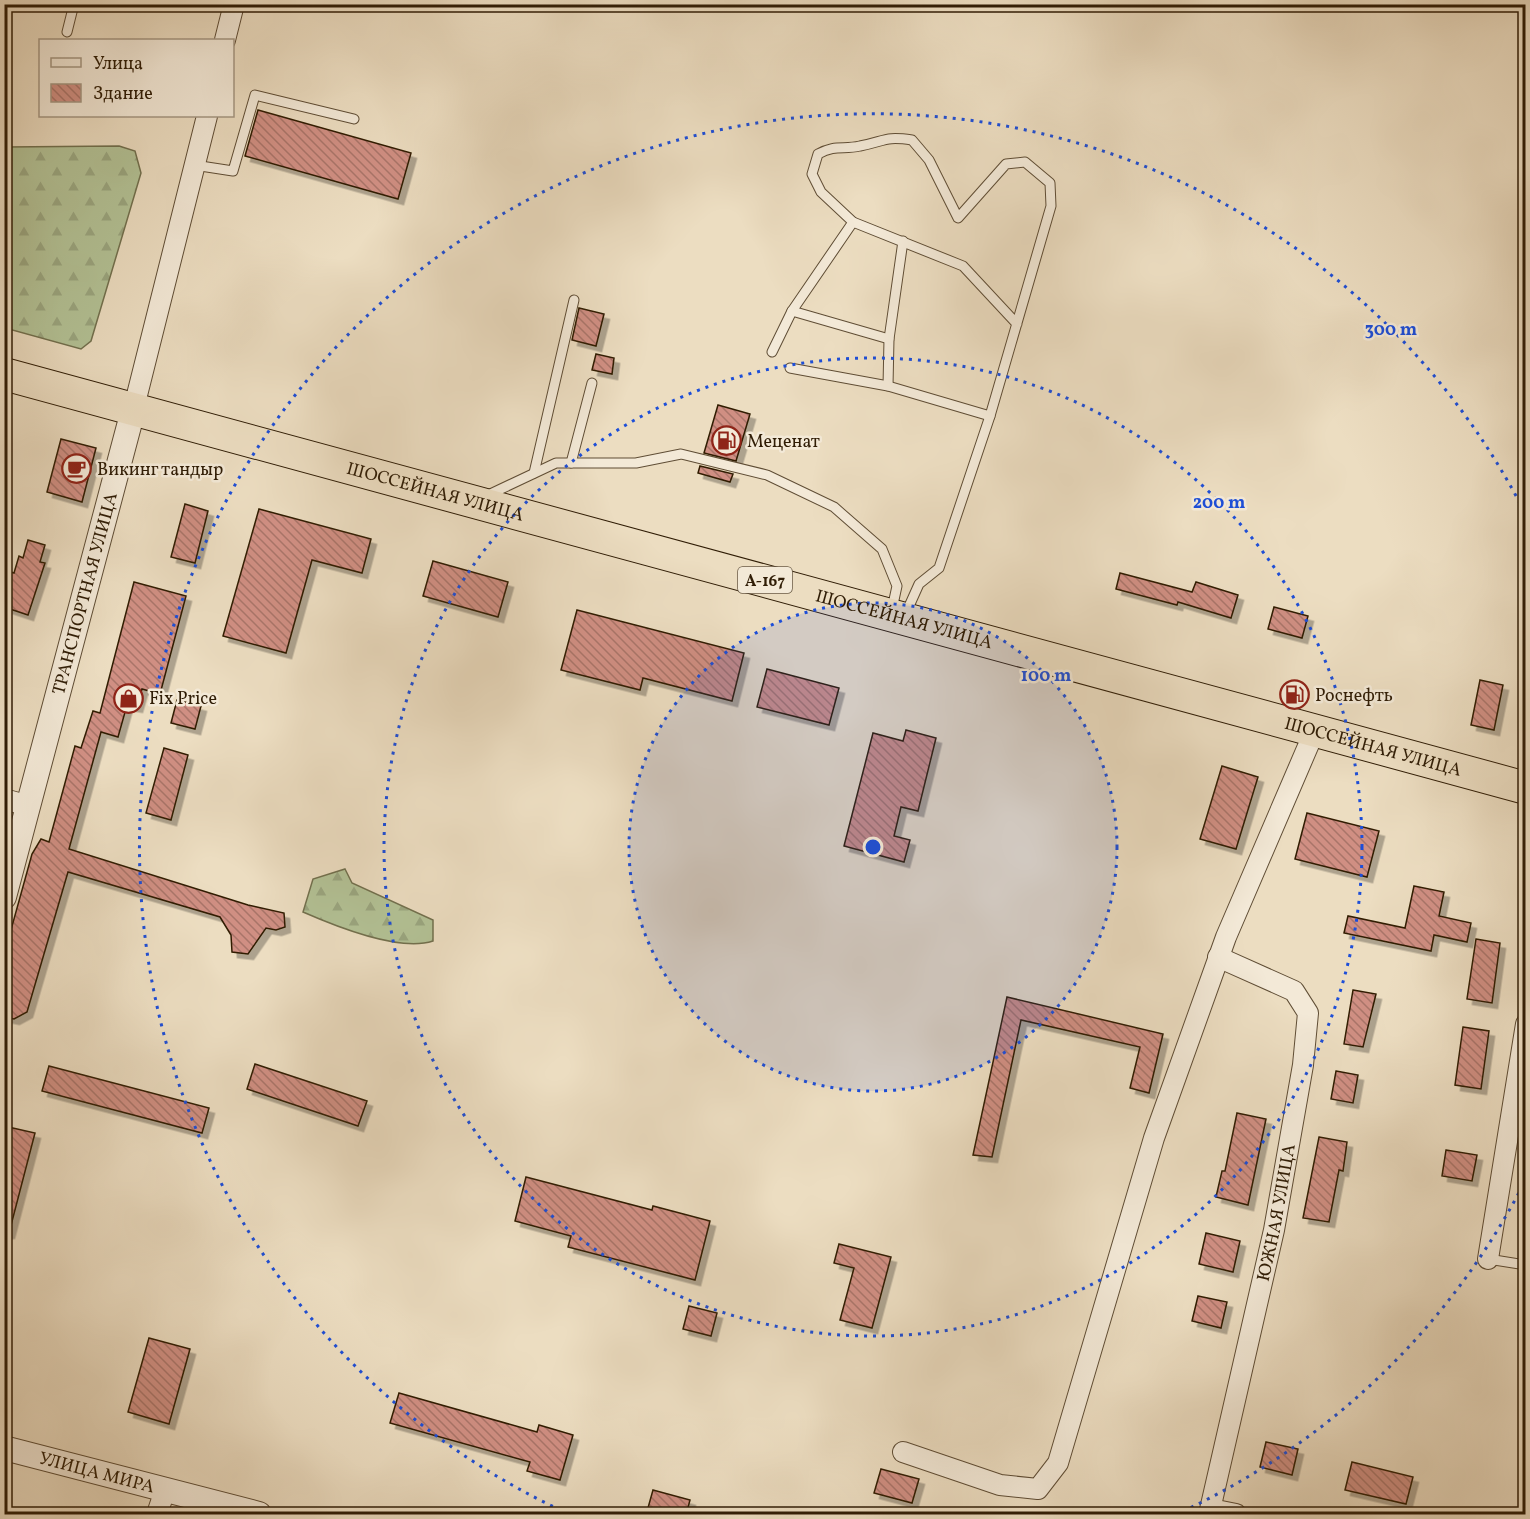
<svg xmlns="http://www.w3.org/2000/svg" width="1530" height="1519" font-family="Vollkorn,serif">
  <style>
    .forest { fill: url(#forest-firs); stroke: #72704e; stroke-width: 1.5 }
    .building { fill: url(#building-back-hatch); stroke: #301d06; stroke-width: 1.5; filter: url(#shadow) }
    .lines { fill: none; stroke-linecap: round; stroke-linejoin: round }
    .service-casing { stroke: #5f4d35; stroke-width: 11 }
    .minor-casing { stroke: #5f4d35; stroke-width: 22 }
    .tertiary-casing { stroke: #5f4d35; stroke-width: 26 }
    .trunk-casing { stroke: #301d06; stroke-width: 34 }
    .service { stroke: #f3e9d7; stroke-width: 9 }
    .minor { stroke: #f3e9d7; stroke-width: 20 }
    .tertiary { stroke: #f3e9d7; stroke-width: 24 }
    .trunk { stroke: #ecddc1; stroke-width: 32 }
    .ring { fill: none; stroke: #1d4ed8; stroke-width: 3; stroke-dasharray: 3 6 }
    .labels { text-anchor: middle; stroke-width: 5; stroke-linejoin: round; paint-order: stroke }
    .shield { fill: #f3e9d7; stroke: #6a5a45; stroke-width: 1.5 }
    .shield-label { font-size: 16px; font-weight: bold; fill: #301d06 }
    .poi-label { font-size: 18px; fill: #301d06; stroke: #f3e9d7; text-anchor: start }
    .street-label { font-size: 18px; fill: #301d06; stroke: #f3e9d7 }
    .centre { fill: #1d4ed8; stroke: #f3e9d7; stroke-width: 3 }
    .ring-label { font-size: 18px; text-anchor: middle; font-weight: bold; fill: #1d4ed8; stroke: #f3e9d7; stroke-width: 5; stroke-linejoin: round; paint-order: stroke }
  </style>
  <defs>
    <pattern id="forest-firs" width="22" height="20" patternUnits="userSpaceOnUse" patternTransform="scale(1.5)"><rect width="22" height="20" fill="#b3c296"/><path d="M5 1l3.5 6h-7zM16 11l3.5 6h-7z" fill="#9aa680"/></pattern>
    <pattern id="building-back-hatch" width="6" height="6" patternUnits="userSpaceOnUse" patternTransform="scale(1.5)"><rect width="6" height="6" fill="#d08f83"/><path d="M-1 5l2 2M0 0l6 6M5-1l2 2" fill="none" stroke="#a97469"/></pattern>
    <filter id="shadow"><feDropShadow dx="5.5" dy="5.5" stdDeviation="0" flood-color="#0004"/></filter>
  </defs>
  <rect width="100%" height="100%" fill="#ecddc1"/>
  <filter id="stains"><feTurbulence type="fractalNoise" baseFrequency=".00333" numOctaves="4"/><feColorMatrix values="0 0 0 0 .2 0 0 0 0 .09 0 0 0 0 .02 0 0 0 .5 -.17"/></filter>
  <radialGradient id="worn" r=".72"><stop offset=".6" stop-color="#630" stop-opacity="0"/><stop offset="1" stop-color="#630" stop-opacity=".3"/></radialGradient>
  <g class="forest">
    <path d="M119,146L135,151L141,173L91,341L81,349L5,328V147Z"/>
    <path d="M345,869L352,883L433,920V941C400,952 335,926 303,912L313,879Z"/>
  </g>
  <g class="building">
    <path d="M258,110L411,153L398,199L245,156Z"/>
    <path d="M579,308L604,314L596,346L572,340Z"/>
    <path d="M596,354L614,358L612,374L592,370Z"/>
    <path d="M718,405L750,414L736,461L704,453Z"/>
    <path d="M61,439L96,448L82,502L47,492Z"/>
    <path d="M700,466L733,474L730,482L698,473Z"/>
    <path d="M185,504L208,511L195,563L171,557Z"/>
    <path d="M259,509L371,539L362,573L312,560L286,653L223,636Z"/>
    <path d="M28,540L45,545L40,562L45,563L28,615L4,607L9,590L4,589V570L14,573L19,556L23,558Z"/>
    <path d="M433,561L508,582L498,617L423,596Z"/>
    <path d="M1120,573L1192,592L1196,582L1238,595L1231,618L1178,602L1177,605L1116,589Z"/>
    <path d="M134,582L186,596L160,694L142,689L137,707L127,705L118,737L101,732L69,849L248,905L284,913L285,927L276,930L266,928L248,954L232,952L231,935L220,917L68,872L27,1012L14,1019L4,1017V955L32,854L41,839L49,842L75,746L81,748L93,711L100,713Z"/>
    <path d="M1274,607L1308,616L1302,638L1268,629Z"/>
    <path d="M577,610L744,653L732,701L643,678L640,690L561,670Z"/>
    <path d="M767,669L839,688L829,725L757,707Z"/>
    <path d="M1480,680L1503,685L1494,730L1471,725Z"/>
    <path d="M177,700L201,706L195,729L171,723Z"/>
    <path d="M906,730L936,738L918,811L901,807L894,836L910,840L904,862L844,846L873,733L903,741Z"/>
    <path d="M164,748L188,755L171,820L146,813Z"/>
    <path d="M1222,766L1258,777L1236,849L1200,839Z"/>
    <path d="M1307,813L1379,831L1367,877L1295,859Z"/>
    <path d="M1414,886L1444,892L1439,916L1471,923L1467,942L1434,935L1431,951L1344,933L1348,916L1405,928Z"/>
    <path d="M1476,939L1500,943L1492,1003L1467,999Z"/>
    <path d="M1353,990L1376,994L1363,1047L1344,1044Z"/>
    <path d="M1007,997L1163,1034L1149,1093L1130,1088L1140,1047L1021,1020L992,1157L973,1155Z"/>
    <path d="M1463,1027L1489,1031L1481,1089L1455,1085Z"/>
    <path d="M255,1064L367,1101L358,1126L247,1089Z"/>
    <path d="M49,1066L209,1108L202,1133L42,1091Z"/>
    <path d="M1336,1071L1358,1075L1353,1103L1331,1099Z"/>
    <path d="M1237,1113L1266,1119L1248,1205L1216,1197L1222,1171H1225Z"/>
    <path d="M4,1126L35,1133L9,1233H4Z"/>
    <path d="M1319,1137L1347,1142L1343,1171L1339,1170L1329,1222L1303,1218Z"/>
    <path d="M1446,1150L1477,1155L1472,1181L1442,1176Z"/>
    <path d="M526,1177L652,1210L653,1206L710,1221L695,1280L568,1247L571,1236L515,1221Z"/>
    <path d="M1206,1233L1240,1241L1233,1272L1199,1264Z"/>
    <path d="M839,1244L891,1257L872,1328L840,1320L854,1268L834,1263Z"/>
    <path d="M1198,1296L1227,1302L1221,1328L1192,1321Z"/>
    <path d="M689,1306L717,1313L711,1336L683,1329Z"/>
    <path d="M149,1338L190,1349L169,1424L128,1412Z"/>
    <path d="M399,1393L537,1432L539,1425L573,1435L560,1480L527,1471L530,1462L390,1423Z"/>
    <path d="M1266,1442L1298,1449L1292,1475L1260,1467Z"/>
    <path d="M1352,1462L1413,1477L1406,1504L1345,1490Z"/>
    <path d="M881,1469L919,1479L912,1503L874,1493Z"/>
    <path d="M653,1490L690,1500L686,1515H646Z"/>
  </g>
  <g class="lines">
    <defs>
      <g id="service">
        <path d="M67,32L74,4"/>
        <path d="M194,165L233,171L255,95L354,119"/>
        <path d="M792,311L889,339"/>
        <path d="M772,352L792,311L853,222"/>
        <path d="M790,368L888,386L990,416"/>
        <path d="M888,386L889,339L903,241"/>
        <path d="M571,463L592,383"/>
        <path d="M534,473L574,300"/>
        <path d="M486,496L556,463H636L681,454L767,475L834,507L882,549L897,586L892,609"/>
        <path d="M906,613L919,584L939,568L988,422L990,416L1051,206L1050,183L1025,162L1006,164L958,218L929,160L912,140C884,136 886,141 860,146C843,150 836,144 818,154L812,174L821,192L853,222L963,266L1017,324"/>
        <path d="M1488,1259L1526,1265"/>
      </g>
      <g id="minor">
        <path d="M225,40L234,4"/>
        <path d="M134,407L207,116"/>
        <path d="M4,799L29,806"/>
        <path d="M1488,1259L1526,1024"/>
        <path d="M903,1452L1000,1485L1038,1489L1058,1463L1154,1138L1226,937L1315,730"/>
        <path d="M1211,1509L1236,1514"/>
        <path d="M157,1514L165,1490"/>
        <path id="s1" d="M1209,1514L1274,1230L1303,1065L1308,1013L1294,991L1218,957"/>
      </g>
      <g id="tertiary">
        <path id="s2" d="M4,897L134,407"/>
        <path id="s3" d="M4,1448L259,1514"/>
      </g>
      <g id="trunk">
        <path id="s4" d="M4,374L1526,788"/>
      </g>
    </defs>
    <use href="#service" class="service-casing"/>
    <use href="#minor" class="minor-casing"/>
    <use href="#tertiary" class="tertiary-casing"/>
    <use href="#trunk" class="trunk-casing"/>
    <use href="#service" class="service"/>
    <use href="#minor" class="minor"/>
    <use href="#tertiary" class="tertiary"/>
    <use href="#trunk" class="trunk"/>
  </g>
  <circle cx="873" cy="847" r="244" fill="#1d4ed8" fill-opacity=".12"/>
  <g class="ring">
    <circle cx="873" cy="847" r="244"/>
    <circle cx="873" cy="847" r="489"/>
    <path d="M1523 1185A733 733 0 0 1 1177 1514M569 1514A733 733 0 1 1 1523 509"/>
  </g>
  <defs>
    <symbol id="fuel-ring" viewBox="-11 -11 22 22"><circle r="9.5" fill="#f3e9d7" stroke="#8f2418" stroke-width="1.5"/><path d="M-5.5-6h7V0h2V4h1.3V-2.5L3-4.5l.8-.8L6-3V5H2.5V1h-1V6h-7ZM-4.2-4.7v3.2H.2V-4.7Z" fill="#8f2418"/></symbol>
    <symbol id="cafe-ring" viewBox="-11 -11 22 22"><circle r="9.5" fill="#f3e9d7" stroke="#8f2418" stroke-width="1.5"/><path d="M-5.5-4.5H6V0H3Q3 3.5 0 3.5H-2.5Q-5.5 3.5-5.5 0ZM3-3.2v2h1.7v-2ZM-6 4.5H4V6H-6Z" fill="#8f2418"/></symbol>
    <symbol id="shop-ring" viewBox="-11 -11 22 22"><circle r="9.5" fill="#f3e9d7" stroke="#8f2418" stroke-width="1.5"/><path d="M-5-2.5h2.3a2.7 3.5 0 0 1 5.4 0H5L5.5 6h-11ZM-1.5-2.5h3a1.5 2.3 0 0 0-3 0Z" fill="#8f2418"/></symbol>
  </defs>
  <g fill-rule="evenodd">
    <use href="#fuel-ring" x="710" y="424" width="33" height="33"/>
    <use href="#cafe-ring" x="60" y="452" width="33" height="33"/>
    <use href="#fuel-ring" x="1278" y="678" width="33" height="33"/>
    <use href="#shop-ring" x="112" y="682" width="33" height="33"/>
  </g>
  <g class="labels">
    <rect class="shield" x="738" y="567" width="54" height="26" rx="4.5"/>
    <g class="shield-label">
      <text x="765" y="586">А-167</text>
    </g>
    <g class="poi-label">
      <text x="747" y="447">Меценат</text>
      <text x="97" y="475">Викинг тандыр</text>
      <text x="1315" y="701">Роснефть</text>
      <text x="149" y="704">Fix Price</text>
    </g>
    <g class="street-label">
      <text dy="6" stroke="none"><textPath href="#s4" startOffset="447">ШОССЕЙНАЯ УЛИЦА</textPath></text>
      <text dy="6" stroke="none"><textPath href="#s2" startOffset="314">ТРАНСПОРТНАЯ УЛИЦА</textPath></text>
      <text dy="6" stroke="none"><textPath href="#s4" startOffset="933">ШОССЕЙНАЯ УЛИЦА</textPath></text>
      <text dy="6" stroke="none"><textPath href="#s4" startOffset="1419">ШОССЕЙНАЯ УЛИЦА</textPath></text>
      <text dy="6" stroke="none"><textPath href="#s1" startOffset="309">ЮЖНАЯ УЛИЦА</textPath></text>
      <text dy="6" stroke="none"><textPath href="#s3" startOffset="96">УЛИЦА МИРА</textPath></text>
    </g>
  </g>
  <circle cx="873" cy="847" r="9" class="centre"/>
  <g class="ring-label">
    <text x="1391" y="335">300 m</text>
    <text x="1219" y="508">200 m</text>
    <text x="1046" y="681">100 m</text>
  </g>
  <rect width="1530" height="1519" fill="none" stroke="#ecddc1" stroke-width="24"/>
  <rect x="6" y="6" width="1518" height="1507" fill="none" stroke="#301d06" stroke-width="3"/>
  <rect x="12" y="12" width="1506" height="1495" fill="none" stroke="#301d06" stroke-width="1.5"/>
  <rect x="39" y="39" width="195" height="78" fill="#f3e9d7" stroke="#a59783" stroke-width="1.5"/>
  <rect x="51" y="58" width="30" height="9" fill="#f3e9d7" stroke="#a59783" stroke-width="1.5"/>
  <text x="93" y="69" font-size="18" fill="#301d06">Улица</text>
  <rect x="51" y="84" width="30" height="18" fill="url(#building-back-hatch)" stroke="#a59783" stroke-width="1.5"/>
  <text x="93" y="99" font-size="18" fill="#301d06">Здание</text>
  <rect width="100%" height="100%" filter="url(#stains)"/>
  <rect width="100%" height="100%" fill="url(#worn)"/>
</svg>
